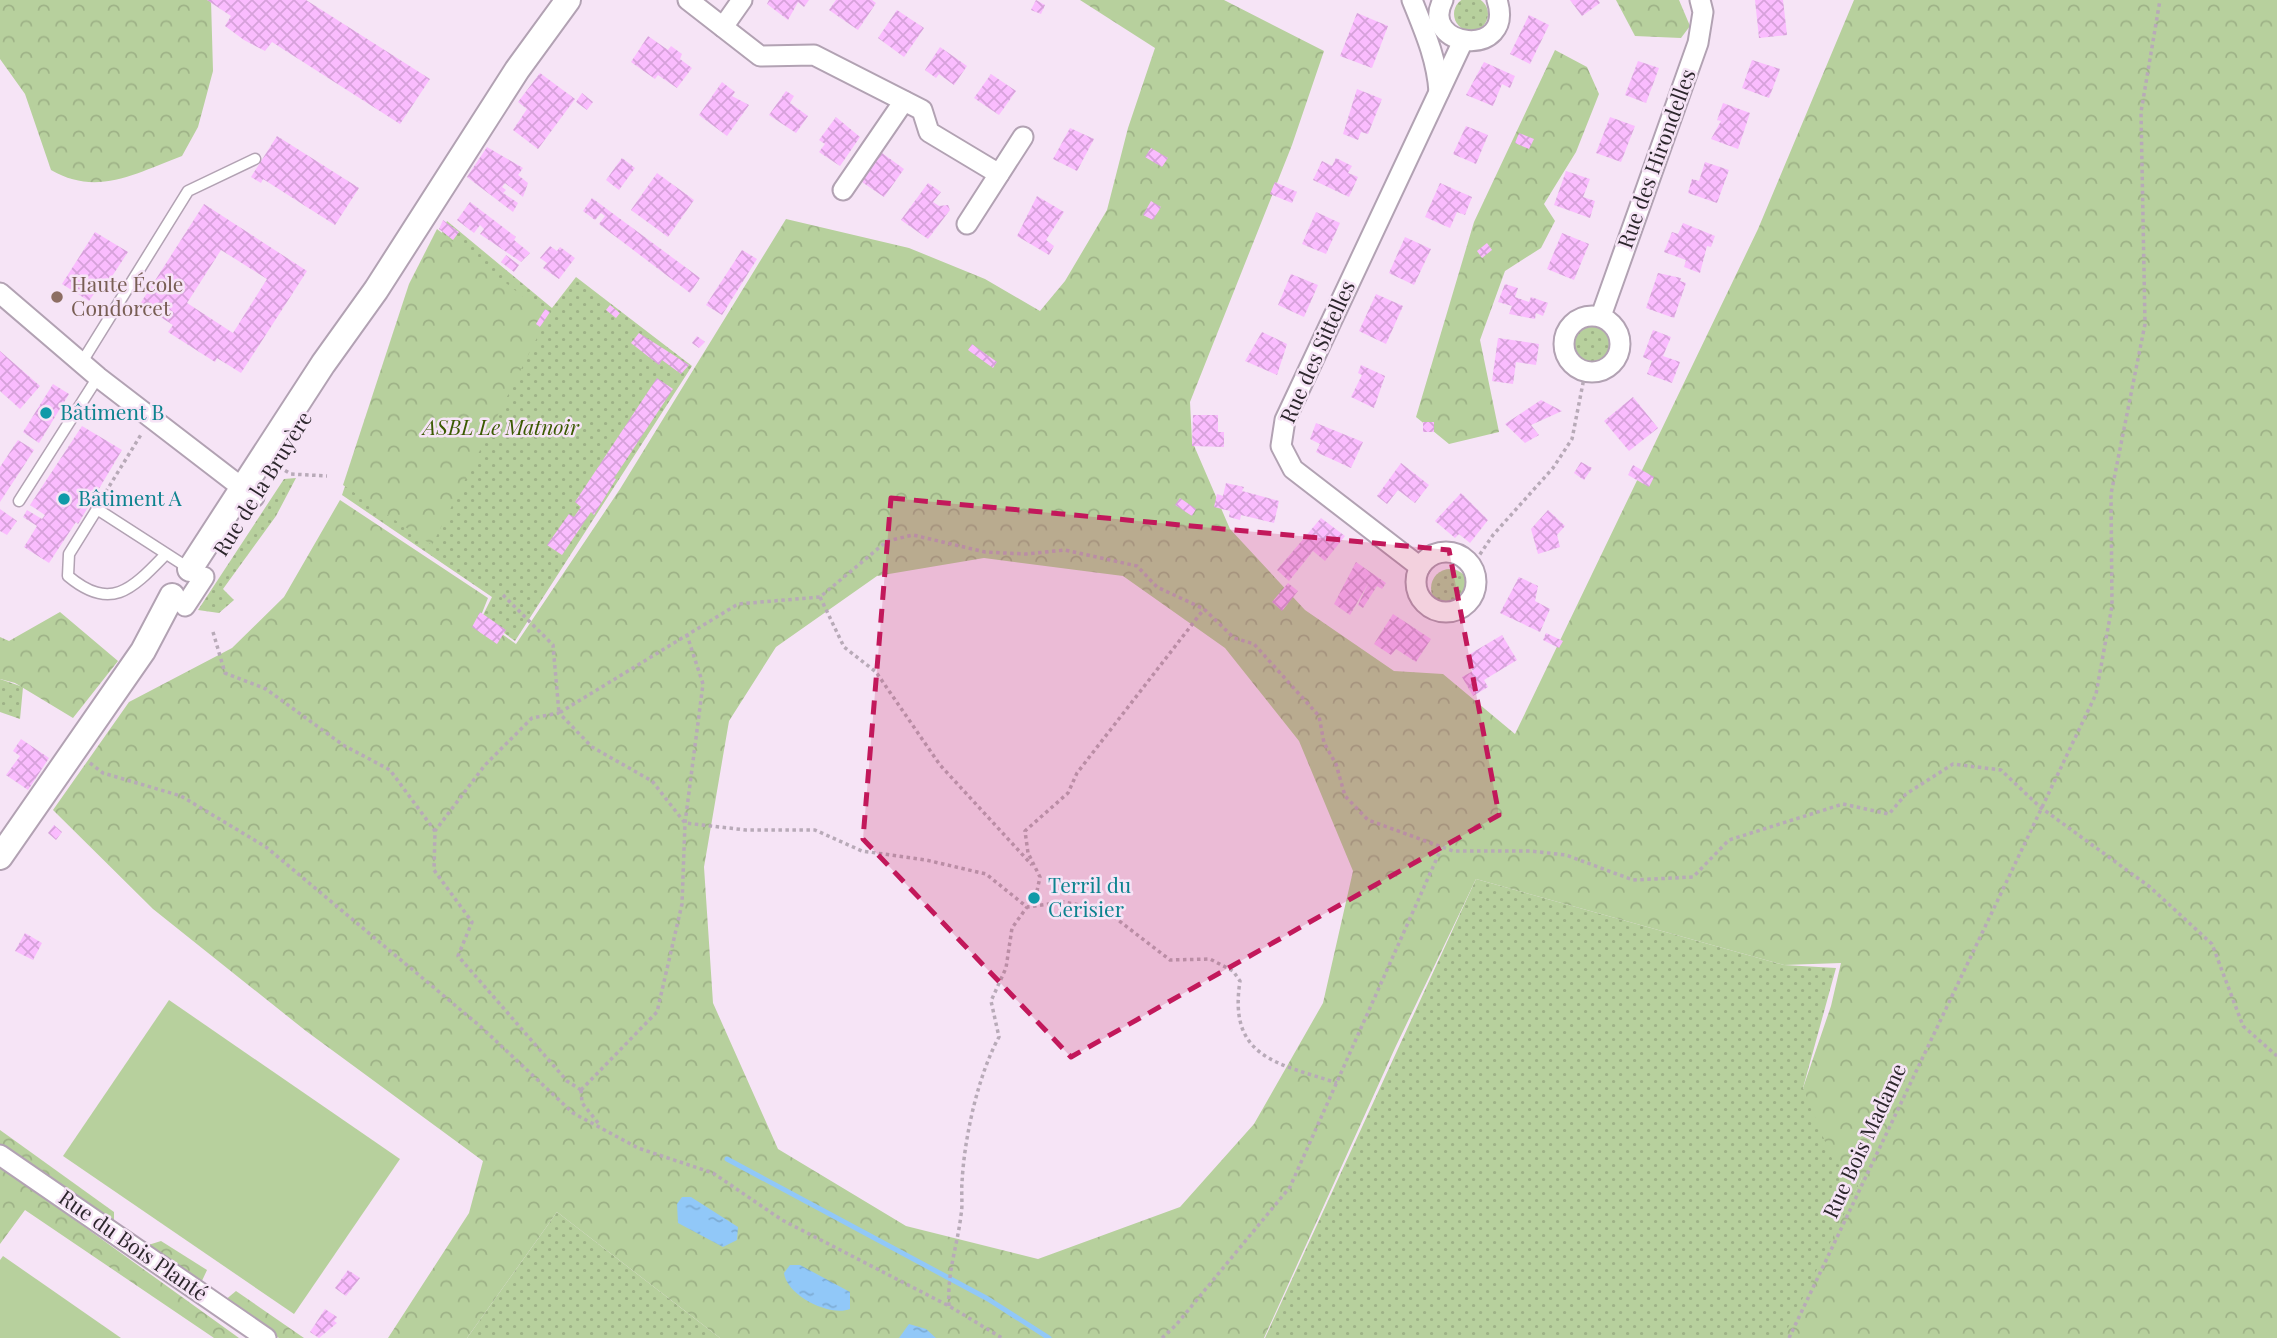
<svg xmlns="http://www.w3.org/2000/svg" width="2277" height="1338" font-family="'Playfair Display',serif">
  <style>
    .grass { fill: url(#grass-dots) }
    .forest { fill: url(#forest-crowns); fill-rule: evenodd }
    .pitch { fill: #b7d09d }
    .water { fill: url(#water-ripples) }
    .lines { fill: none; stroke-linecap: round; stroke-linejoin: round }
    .stream { stroke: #91c8f8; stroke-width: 5 }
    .building { fill: url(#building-cross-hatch); fill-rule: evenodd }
    .service-casing { stroke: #b2a2b3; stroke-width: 13 }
    .minor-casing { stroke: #b2a2b3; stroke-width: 23 }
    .tertiary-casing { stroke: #b2a2b3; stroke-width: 28 }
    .path { stroke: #b8aab8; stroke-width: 3.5; stroke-dasharray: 3.5 3.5; stroke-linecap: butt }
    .service { stroke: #fff; stroke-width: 10 }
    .minor { stroke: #fff; stroke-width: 19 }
    .tertiary { stroke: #fff; stroke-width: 24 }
    .marked { fill: #c2185b; fill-opacity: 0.2; stroke: #c2185b; stroke-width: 5; stroke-dasharray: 14 9; stroke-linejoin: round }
    .education-dot { fill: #8d6e63; stroke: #f6e4f6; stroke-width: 2.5 }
    .culture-dot { fill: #0f9aa8; stroke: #f6e4f6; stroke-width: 2.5 }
    .labels { text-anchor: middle; stroke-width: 5; stroke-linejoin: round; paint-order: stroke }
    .street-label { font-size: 21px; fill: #2c262c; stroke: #f6e4f6 }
    .education-label { font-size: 21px; fill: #785e54; stroke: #f6e4f6; text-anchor: start }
    .culture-label { font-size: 21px; fill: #0d838f; stroke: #f6e4f6; text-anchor: start }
    .park-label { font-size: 21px; font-style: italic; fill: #3b5a02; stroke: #f6e4f6 }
  </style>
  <defs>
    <pattern id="grass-dots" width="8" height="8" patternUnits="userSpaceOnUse" patternTransform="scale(1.75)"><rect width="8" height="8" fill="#b7d09d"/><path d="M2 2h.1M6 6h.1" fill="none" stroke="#9eb287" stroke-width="1.8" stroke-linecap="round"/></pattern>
    <pattern id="forest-crowns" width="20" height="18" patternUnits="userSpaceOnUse" patternTransform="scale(1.75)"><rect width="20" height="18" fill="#b7d09d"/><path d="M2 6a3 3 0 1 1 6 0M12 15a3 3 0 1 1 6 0" fill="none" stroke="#9eb287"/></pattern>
    <pattern id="water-ripples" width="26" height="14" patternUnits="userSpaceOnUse" patternTransform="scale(1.75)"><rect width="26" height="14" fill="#91c8f8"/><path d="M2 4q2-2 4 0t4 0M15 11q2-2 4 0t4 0" fill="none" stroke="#7dacd5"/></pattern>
    <pattern id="building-cross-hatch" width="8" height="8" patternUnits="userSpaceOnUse" patternTransform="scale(1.75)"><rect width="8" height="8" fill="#fabcfe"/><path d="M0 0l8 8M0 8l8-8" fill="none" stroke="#d6a1da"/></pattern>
  </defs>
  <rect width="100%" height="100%" fill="#f6e4f6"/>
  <g class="grass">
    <circle cx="1471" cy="14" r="17"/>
    <path d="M447,221L552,308L576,277L692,366L515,641L482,617L492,597L342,495L392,345Z"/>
    <circle cx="1592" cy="344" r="19"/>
    <path d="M296,478L276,516L223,589L234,600L219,613L198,610L284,479Z"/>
    <circle cx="1450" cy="588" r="19"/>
    <path d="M0,679L23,687L20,719L0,712Z"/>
    <path d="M1476,879L1784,965L1836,968L1803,1088L1862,1178L1787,1338H1265Z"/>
    <path d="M557,1212L720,1338H467Z"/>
  </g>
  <g class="forest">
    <path d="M0,0H211L213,71L198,127L182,156C136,173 97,197 51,170L25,94L0,59Z"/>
    <path d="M1080,0H1224L1324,51L1292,145L1190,402L1192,441L1230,529L1305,610L1394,671L1443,674L1515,734L1758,229L1854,0H2277V1338H1783L1862,1178L1833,1161L1803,1088L1831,1006L1841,963L1784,965L1476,879L1395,1048L1264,1338H720L557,1212L467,1338H388L469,1213L483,1161L306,1031L153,909L53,810L129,702L232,648L284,597L340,500L488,598L480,618L516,644L620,489L786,219L909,248L985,279L1040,311L1065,281L1107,210L1128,128L1155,48ZM984,558L1123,576L1225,648L1299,741L1353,871L1323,1003L1254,1124L1180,1207L1038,1259L906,1226L778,1149L713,1003L704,867L729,721L776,647L877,576Z"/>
    <path d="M1616,0H1679L1690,26L1681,38L1635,36Z"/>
    <path d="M1555,50L1587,67L1599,94L1576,152L1544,204L1555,221L1541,248L1505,271L1480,340L1499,432L1449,444L1416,417L1474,222Z"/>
    <path d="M437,229L548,316L432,545L343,485L409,284Z"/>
    <path d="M60,612L118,661L73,718L15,683L0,679V637L9,641Z"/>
    <path d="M0,1130L114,1212V1222L104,1221L0,1150Z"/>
    <path d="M0,1166L239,1338H214L25,1210L0,1244Z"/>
    <path d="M161,1241L207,1270L200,1285L145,1246Z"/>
    <path d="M236,1291L304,1338H279L224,1301Z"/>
  </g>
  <g class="pitch">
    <path d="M169,1000L400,1159L294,1314L63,1156Z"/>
    <path d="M3,1256L121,1338H0V1260Z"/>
  </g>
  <g class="water">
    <path d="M682,1197H691L738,1227L737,1240L723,1247L678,1223L677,1204Z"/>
    <path d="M790,1265H800L850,1292V1309C830,1317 787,1296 784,1273Z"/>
    <path d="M909,1324L926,1329L936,1338H899Z"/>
  </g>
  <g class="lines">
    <path class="stream" d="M727,1159L988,1299L1049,1338"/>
  </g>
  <g class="building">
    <path d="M207,0H306L430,79L400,124L272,42L265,51L244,40L225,26L231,16Z"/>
    <path d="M769,0H809L804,7L798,2L788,20L767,4Z"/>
    <path d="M836,0H872L876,3L858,30L829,10Z"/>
    <path d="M1036,0L1045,5L1041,14L1031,10Z"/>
    <path d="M1570,0H1598L1600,3L1582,16Z"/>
    <path d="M1755,0H1783L1787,35L1759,38Z"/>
    <path d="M897,10L924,28L904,57L878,38Z"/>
    <path d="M1357,13L1388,26L1372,68L1340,56Z"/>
    <path d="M1529,15L1549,25L1530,64L1510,54Z"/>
    <path d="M648,36L668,50L671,46L682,54L680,59L692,68L677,88L658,75L655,79L631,62Z"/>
    <path d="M940,47L967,66L954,85L939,74L936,78L925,70Z"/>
    <path d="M1752,60L1780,69L1769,98L1742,88Z"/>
    <path d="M1638,61L1659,68L1646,103L1625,95Z"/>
    <path d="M1484,62L1515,76L1510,88L1502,84L1493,106L1466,95Z"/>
    <path d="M540,73L575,99L538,149L513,130L527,109L518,102Z"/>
    <path d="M991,74L1016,91L999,115L974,98Z"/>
    <path d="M722,82L735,92L732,96L749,105L727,136L699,115Z"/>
    <path d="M1357,89L1382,99L1368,134L1361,132L1358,140L1343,134Z"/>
    <path d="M786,91L794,96L790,103L808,116L796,133L769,115Z"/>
    <path d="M582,93L593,102L587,110L576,102Z"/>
    <path d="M1723,103L1750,113L1738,149L1711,139L1721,121L1717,120Z"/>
    <path d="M836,117L860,137L840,166L819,152L825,144L819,140Z"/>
    <path d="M1610,117L1635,126L1621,162L1596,153Z"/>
    <path d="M1466,126L1488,135L1476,164L1453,154Z"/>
    <path d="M1070,128L1094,139L1077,171L1053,159Z"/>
    <path d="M1519,133L1534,139L1529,149L1515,143Z"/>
    <path d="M277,136L359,188L335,225L263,179L261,183L251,177Z"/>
    <path d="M487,147L523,168L518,175L528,183L523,197L505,183L502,187L506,190L503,193L518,203L513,212L467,177Z"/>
    <path d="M1151,148L1168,158L1162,167L1145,157Z"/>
    <path d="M882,153L904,169L884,197L862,182Z"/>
    <path d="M622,158L635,168L619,190L606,180Z"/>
    <path d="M1336,158L1352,166L1348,173L1358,177L1349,197L1313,180L1322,161L1332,166Z"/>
    <path d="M1705,162L1729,170L1717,203L1688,193L1692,179L1699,181Z"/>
    <path d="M1566,171L1590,179L1583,197L1595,201L1590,218L1554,205Z"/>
    <path d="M657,173L694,200L668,237L631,210Z"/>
    <path d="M1275,182L1297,192L1292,203L1270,194Z"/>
    <path d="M928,183L941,192L933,202L939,206L948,205L950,210L928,239L901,220Z"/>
    <path d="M1440,183L1472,197L1465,215L1457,212L1450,228L1425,217Z"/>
    <path d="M1037,196L1064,212L1046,240L1054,246L1049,255L1017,236Z"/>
    <path d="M592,198L700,278L690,293L599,224L605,216L601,213L595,220L583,211Z"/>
    <path d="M1151,201L1161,207L1153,220L1143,215Z"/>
    <path d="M470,202L516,237L514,240L530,253L521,262L480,234L484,229L480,225L474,233L457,220Z"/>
    <path d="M204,204L307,271L241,373L217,358L215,362L168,332L173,325L140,304ZM221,250L267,279L233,333L187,303Z"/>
    <path d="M1316,212L1340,223L1326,254L1302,244Z"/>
    <path d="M443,220L459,232L453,240L439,229Z"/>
    <path d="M1683,223L1715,236L1711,247L1707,246L1700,273L1684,267L1686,260L1664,252L1672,232L1678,234Z"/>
    <path d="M95,232L128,252L105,287L101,284L89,301L62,284Z"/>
    <path d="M1562,233L1589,244L1574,280L1547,269Z"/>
    <path d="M1405,237L1431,249L1414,285L1389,273Z"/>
    <path d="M1487,243L1492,250L1482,258L1477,251Z"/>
    <path d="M550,246L557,251L560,247L575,258L559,279L543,268L547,263L540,258Z"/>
    <path d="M742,250L757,259L722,315L706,305Z"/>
    <path d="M506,255L519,265L514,272L501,262Z"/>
    <path d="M1658,273L1681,278L1680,281L1686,283L1674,318L1646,308Z"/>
    <path d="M1291,274L1318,285L1304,317L1278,305Z"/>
    <path d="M1505,284L1518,288L1515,297L1529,302L1531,297L1548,303L1543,316L1536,313L1535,319L1509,314L1512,306L1498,302Z"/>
    <path d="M1376,294L1403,306L1386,344L1359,331Z"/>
    <path d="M610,305L620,313L616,318L606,310Z"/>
    <path d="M545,309L550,312L540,327L536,324Z"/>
    <path d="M1653,330L1671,337L1663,356L1680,362L1672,383L1647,374L1652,361L1643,357Z"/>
    <path d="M1262,332L1287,344L1277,375L1245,361Z"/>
    <path d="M639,333L689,365L681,374L662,360L659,365L631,343Z"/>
    <path d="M697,336L705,342L699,348L692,343Z"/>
    <path d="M1498,338L1539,344L1536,365L1516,362L1513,384L1492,381Z"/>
    <path d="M972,344L997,362L993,368L968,350Z"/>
    <path d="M0,351L40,386L20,409L0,391Z"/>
    <path d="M1361,365L1385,376L1374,408L1351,397L1362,375L1358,373Z"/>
    <path d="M657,378L673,389L614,478L616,479L594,515L591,512L562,555L547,545L569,514L574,517L581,507L575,502Z"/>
    <path d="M53,384L69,394L39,443L23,432Z"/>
    <path d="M1633,397L1658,428L1629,451L1604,421Z"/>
    <path d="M1541,400L1562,411L1531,425L1539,435L1525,443L1505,424Z"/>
    <path d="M1193,415H1218V432H1224V447L1192,446Z"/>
    <rect x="1423" y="422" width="11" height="10"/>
    <path d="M1316,423L1363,442L1351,468L1316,452L1320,444L1310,439Z"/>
    <path d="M82,426L122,450L78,524L76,522L49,563L24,547L37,526L23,517L27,510L42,519L45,515L30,505Z"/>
    <path d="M18,440L34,450L0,502V467Z"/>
    <path d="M1581,462L1592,468L1584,480L1574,473Z"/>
    <path d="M1401,463L1429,485L1415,503L1398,490L1387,504L1377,496Z"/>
    <path d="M1633,465L1654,477L1649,487L1628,475Z"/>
    <path d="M1226,483L1244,487L1242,491L1279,501L1274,523L1241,515L1240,520L1229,517L1230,511L1214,507L1217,494L1223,496Z"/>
    <path d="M1461,493L1488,520L1470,543L1459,534L1455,538L1435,521Z"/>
    <path d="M1180,498L1196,509L1192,516L1175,505Z"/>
    <path d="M0,509L17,521L7,535L0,531Z"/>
    <path d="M1548,510L1565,526L1557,535L1560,547L1538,554L1531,529Z"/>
    <path d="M1321,518L1345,536L1325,561L1313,551L1289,581L1277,570Z"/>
    <path d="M1356,562L1386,583L1382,589L1377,586L1363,608L1358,605L1369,582L1350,615L1334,604Z"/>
    <path d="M1519,577L1538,586L1535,601L1550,609L1540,632L1500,613Z"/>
    <path d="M1288,583L1298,591L1282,611L1272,602Z"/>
    <path d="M480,612L506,630L497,644L472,627Z"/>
    <path d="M1393,614L1431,639L1416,662L1396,649L1391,655L1374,644Z"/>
    <path d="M1546,633L1563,641L1559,648L1543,640Z"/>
    <path d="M1502,635L1517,660L1484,680L1488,687L1473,696L1462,677L1473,671L1465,657Z"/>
    <path d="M21,739L49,758L28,790L6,775L20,756L13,751Z"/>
    <path d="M54,825L62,832L56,840L48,833Z"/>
    <path d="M25,933L42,943L33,960L15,951Z"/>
    <path d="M348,1270L360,1278L346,1296L335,1288Z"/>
    <path d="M325,1309L337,1317L334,1321L337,1323L319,1338L310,1332Z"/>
  </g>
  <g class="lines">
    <defs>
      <g id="service">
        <path d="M82,362L188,191L255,159"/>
        <path d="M19,501L98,377"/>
        <path d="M165,555C132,589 111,612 68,576L69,554L97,509L190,569"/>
      </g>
      <g id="minor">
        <path d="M688,0L760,56L814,55L922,110L929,132L999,174"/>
        <path d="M1412,0C1424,30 1437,59 1439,92"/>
        <path d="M1443,0C1418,48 1516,60 1497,0"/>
        <path d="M723,27L742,0"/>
        <path d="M843,190L904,101"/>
        <path d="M967,224L1023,137"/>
        <path d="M0,293L98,377L254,497"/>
        <circle cx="1592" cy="344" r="28"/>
        <path d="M1601,316L1698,43L1703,12L1700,0"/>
        <circle cx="1446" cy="582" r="30"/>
        <path d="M1420,567L1293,469L1281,446L1285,420L1463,41"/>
        <path d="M185,606L204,577"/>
        <path d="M0,1155L266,1338"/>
      </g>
      <g id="tertiary">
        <path d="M190,569L323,364L376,290L517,70L568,0"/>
        <path d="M0,857L143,651L172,596"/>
      </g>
    </defs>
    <use href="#service" class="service-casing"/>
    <use href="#minor" class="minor-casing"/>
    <use href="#tertiary" class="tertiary-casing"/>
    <g class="path">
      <path d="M279,467L291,474L327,476"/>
      <path d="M102,498L142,433"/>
      <path d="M1472,566L1493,535L1553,468L1572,439L1585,373"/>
      <path d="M503,595L553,645L559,713L738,604L820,597L887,541L913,535L985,552L1026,554L1065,550L1137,566L1157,587L1204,609L1234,638L1254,644L1319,716L1324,743L1336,764L1345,796L1368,820L1453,851H1530L1566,855L1633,880L1693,877L1729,840L1843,804L1889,814L1906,794L1953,764L2001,770L2040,807L2150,887L2212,944L2243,1026L2277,1056"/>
      <path d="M820,597L844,647L876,672L940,765L1032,865"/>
      <path d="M213,632L225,673L266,689L343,745L390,770L435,831"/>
      <path d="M90,763L103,773L181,796L266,847L481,1027L573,1113L638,1148L713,1173L782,1220L949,1306L1002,1338"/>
      <path d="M1034,905L1040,877L1028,853L1025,831L1068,793L1077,773L1204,609"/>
      <path d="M581,1090L567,1081L458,956L472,922L434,870L435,831L485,765L532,718L559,713L592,747L652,781L685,823L746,830H815L862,851L926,860L986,874L1027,907L1064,902L1105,910L1170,960L1210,959L1233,971L1240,981C1228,1058 1277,1063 1337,1083"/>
      <path d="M581,1090L657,1012L682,904L685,823L703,684L687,635"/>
      <path d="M581,1090L582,1103L599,1124"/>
      <path d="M949,1306C947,1272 957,1248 961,1215C963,1205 961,1193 962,1183C964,1139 978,1075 999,1037L991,1001L1006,968L1012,928L1027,907"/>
      <path d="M1162,1338L1176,1325L1290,1187L1441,849"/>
      <path d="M1789,1338L2096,694L2112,606L2111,494L2145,324L2141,112L2160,0"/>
    </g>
    <use href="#service" class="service"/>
    <use href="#minor" class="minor"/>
    <use href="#tertiary" class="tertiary"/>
  </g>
  <path class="marked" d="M891,498L1449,550L1499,815L1071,1057L863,839Z"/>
  <circle class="education-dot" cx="57" cy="297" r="7"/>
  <g class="culture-dot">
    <circle cx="46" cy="413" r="7"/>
    <circle cx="64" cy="499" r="7"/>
    <circle cx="1034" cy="898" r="7"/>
  </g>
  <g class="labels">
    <g class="street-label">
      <text transform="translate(1657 159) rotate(-70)" y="7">Rue des Hirondelles</text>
      <text transform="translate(1318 352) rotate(-66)" y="7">Rue des Sittelles</text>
      <text transform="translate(263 484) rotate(-58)" y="7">Rue de la Bruyère</text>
      <text transform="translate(1865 1141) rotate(-65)" y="7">Rue Bois Madame</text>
      <text transform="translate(133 1246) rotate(35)" y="7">Rue du Bois Planté</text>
    </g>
    <g class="education-label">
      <text x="71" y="292">Haute École<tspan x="71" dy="24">Condorcet</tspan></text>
    </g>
    <g class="culture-label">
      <text x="60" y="420">Bâtiment B</text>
      <text x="78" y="506">Bâtiment A</text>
      <text x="1048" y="893">Terril du<tspan x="1048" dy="24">Cerisier</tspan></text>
    </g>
    <g class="park-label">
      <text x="501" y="435">ASBL Le Matnoir</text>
    </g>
  </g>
</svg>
